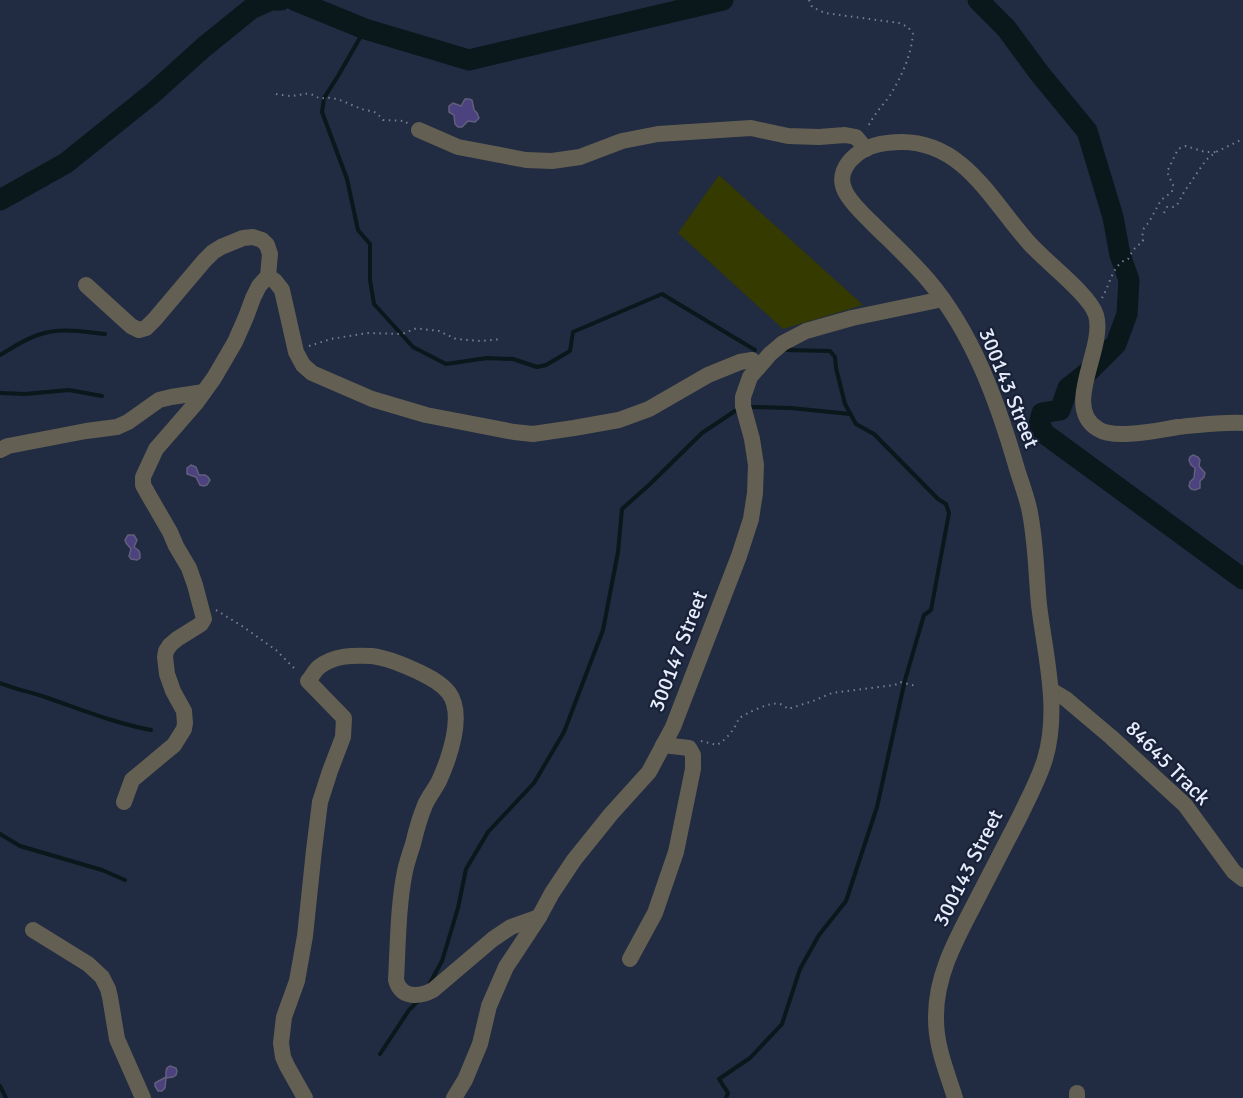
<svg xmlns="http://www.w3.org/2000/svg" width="1243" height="1098" font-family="Signika,sans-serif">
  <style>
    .green { fill: #343a00 }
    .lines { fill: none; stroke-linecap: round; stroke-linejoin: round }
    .stream { stroke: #0a171b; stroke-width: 4 }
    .river { stroke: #0a171b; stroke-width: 21 }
    .building { fill: #4d4280; stroke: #625f7c; stroke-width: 1.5 }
    .path { stroke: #767e92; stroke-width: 2; stroke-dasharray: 1.5 4.5; stroke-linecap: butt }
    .minor { stroke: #635f52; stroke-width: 16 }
    .labels { text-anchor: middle; stroke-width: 4.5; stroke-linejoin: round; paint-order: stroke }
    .street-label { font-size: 21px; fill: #e5ecfb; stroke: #182137 }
  </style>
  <rect width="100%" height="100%" fill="#212b42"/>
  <path class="green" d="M719,175L863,305L783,329L678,233Z"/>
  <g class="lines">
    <g class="stream">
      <path d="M365,29L338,76L324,98L322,112L347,179L358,230L370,244V280L374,304L413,347L446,364L487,358L513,359L537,367L546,365L570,351L573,332L662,294L755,350"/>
      <path d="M0,355C12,348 25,339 38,335C60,327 84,332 105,334"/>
      <path d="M0,393L25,394L69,390L102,396"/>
      <path d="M749,407L791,408L850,414"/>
      <path d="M0,683C15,689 30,692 45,697C80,709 114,723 151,730"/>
      <path d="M0,834L20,846L102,870L125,880"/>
      <path d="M430,983L442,961L458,908L466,869L488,832L534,783L564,732L603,630L618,552L622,509L649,485L702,433L735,411"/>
      <path d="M380,1054L409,1010L418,1001"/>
      <path d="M0,1086L6,1098"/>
      <path d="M726,1098L728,1093L719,1079L750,1058L782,1024L800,969L819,935L846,901L877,807L905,680L924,615L931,610L949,513L946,504L938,499L874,434L856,424L845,404L836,368L835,357L830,351L785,350"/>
    </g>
    <g class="river">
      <path d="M294,0L365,29L469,60L723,0"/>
      <path d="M978,0L1006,28L1040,74L1087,131L1113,217L1120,255L1129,280L1127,314L1116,344L1087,373L1068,388L1060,410L1042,413L1039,424L1045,434L1243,579"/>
      <path d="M0,200L66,163L153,93L204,47L251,9L271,0H281"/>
    </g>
  </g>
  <g class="building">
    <path d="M465,99H469L472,100L474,110L477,113L479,118L475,122L468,121L462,127H458L455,124L454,115L449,112V106L453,103L461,106Z"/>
    <path d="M1193,455L1198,457L1200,460L1199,466L1205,473L1204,477L1200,481V488L1195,490L1191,489L1189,486L1190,482L1194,478L1195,468L1191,465L1189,460L1190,457Z"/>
    <path d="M191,465L196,467L199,475H205L208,477L210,480L207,485L204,486L200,485L196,477L187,474V468Z"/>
    <path d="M128,535H134L137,540L134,547L139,551L140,554V558L137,560L131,559L129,556L131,549L126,543L125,540Z"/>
    <path d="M170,1066L176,1068L177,1071L176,1075L173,1077L166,1078L165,1088L162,1091H158L155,1086V1083L166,1077V1071L167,1068Z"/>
  </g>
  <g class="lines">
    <g class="path">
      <path d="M809,0L812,7L825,13L899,23L908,27L913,34C911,56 901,78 889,97C881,107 872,117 867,129"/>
      <path d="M276,94C281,95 287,96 291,96C305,95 307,90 320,99C334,94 349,105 362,109C366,111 372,110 376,113C379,115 380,117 383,120L405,121L408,124"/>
      <path d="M1164,213L1167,207H1173L1177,205L1184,192L1206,160L1216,152L1243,139"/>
      <path d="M1102,298C1110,285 1112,264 1128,259L1133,250L1143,241L1142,237L1144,228L1149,222L1161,200L1172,192L1173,185L1167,172L1178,149L1186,146L1205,152H1216"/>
      <path d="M309,346L331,339L367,333L402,334L417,328L422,329L439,331L456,339L481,341L502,339"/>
      <path d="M216,610L242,626L276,650L297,671"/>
      <path d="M701,741L717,745C728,738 734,730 739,718C748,713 770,701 780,704C783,705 786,707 788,709L813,701L832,693L895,685L900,682L916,686"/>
    </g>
    <g class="minor">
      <path d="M419,130L458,147L526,160L552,161L580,157L622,141L658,134L751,128L788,136L819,137L845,135L856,137L866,149"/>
      <path d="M268,276L275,281L282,290L296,352L303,365L312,373L372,399L426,415L514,432L533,434L574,428L619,420L649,409L708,375L740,362L752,360L757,368"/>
      <path d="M86,285L131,326L139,330L146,328L155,319L204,261L213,252L221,247L243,238L253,237L262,240L267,245L270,254L268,276L259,286L253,298L246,317L235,342L214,378L196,403L156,449L143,477V485L148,494L170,532L176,546L189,568L195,585L204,619L201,624L177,639L170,645L166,651L165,657L167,674L173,691L184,711L185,723L184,729L174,745L132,780L124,802"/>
      <path d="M0,450L8,446L86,431L117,427L128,422L159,400L171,397L204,392"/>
      <path d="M1051,690L1066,699L1111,737L1185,805L1234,872L1243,879"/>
      <path d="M33,930L88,964L102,977L108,989L110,997L117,1039L143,1098"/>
      <path d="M630,959L655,913L676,852L693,769V755L689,748L663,745"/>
      <path d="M305,1098L287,1066L283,1057L281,1043L284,1017L297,981L305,936L314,850L320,802L330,771L343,737L344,718L308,681C312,677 314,671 319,667C334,655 354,655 372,656C388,658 404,665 419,672C431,678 441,683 449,693C465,715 449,759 439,781C435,789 429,796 425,805C420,817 416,831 413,844C410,853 407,862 405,871C398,906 398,944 396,980C401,999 420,997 433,990L493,939L511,927L539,917"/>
      <path d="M454,1098L465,1080L480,1044L489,1006L506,967L539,917L552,893L574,860L611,814L649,772L673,727L739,556L751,519L755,493L756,465L752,439L743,406V397L750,377L770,354L783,343L806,331L852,318L943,299"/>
      <path d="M955,1098C947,1072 936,1047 936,1019C935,978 955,941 974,905C989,876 1004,847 1019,818C1028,799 1039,779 1045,759C1060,709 1045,655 1039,605C1036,573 1036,540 1029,508C1026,495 1021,482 1017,469C998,403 973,333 928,280C910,259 890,241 871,222C862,213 850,202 845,191C838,177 845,164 856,155C868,145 886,142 902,142C965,142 993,204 1030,244C1046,262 1090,295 1096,315C1106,348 1061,407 1098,429C1115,440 1158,430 1178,427C1199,425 1222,422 1243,423"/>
      <path d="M1077,1098V1093"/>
    </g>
  </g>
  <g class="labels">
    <g class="street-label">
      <text transform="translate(1009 388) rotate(68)" y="7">300143 Street</text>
      <text transform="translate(678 651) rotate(-69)" y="7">300147 Street</text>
      <text transform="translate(1168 763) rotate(45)" y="7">84645 Track</text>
      <text transform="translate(968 868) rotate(-63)" y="7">300143 Street</text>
    </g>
  </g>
</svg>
